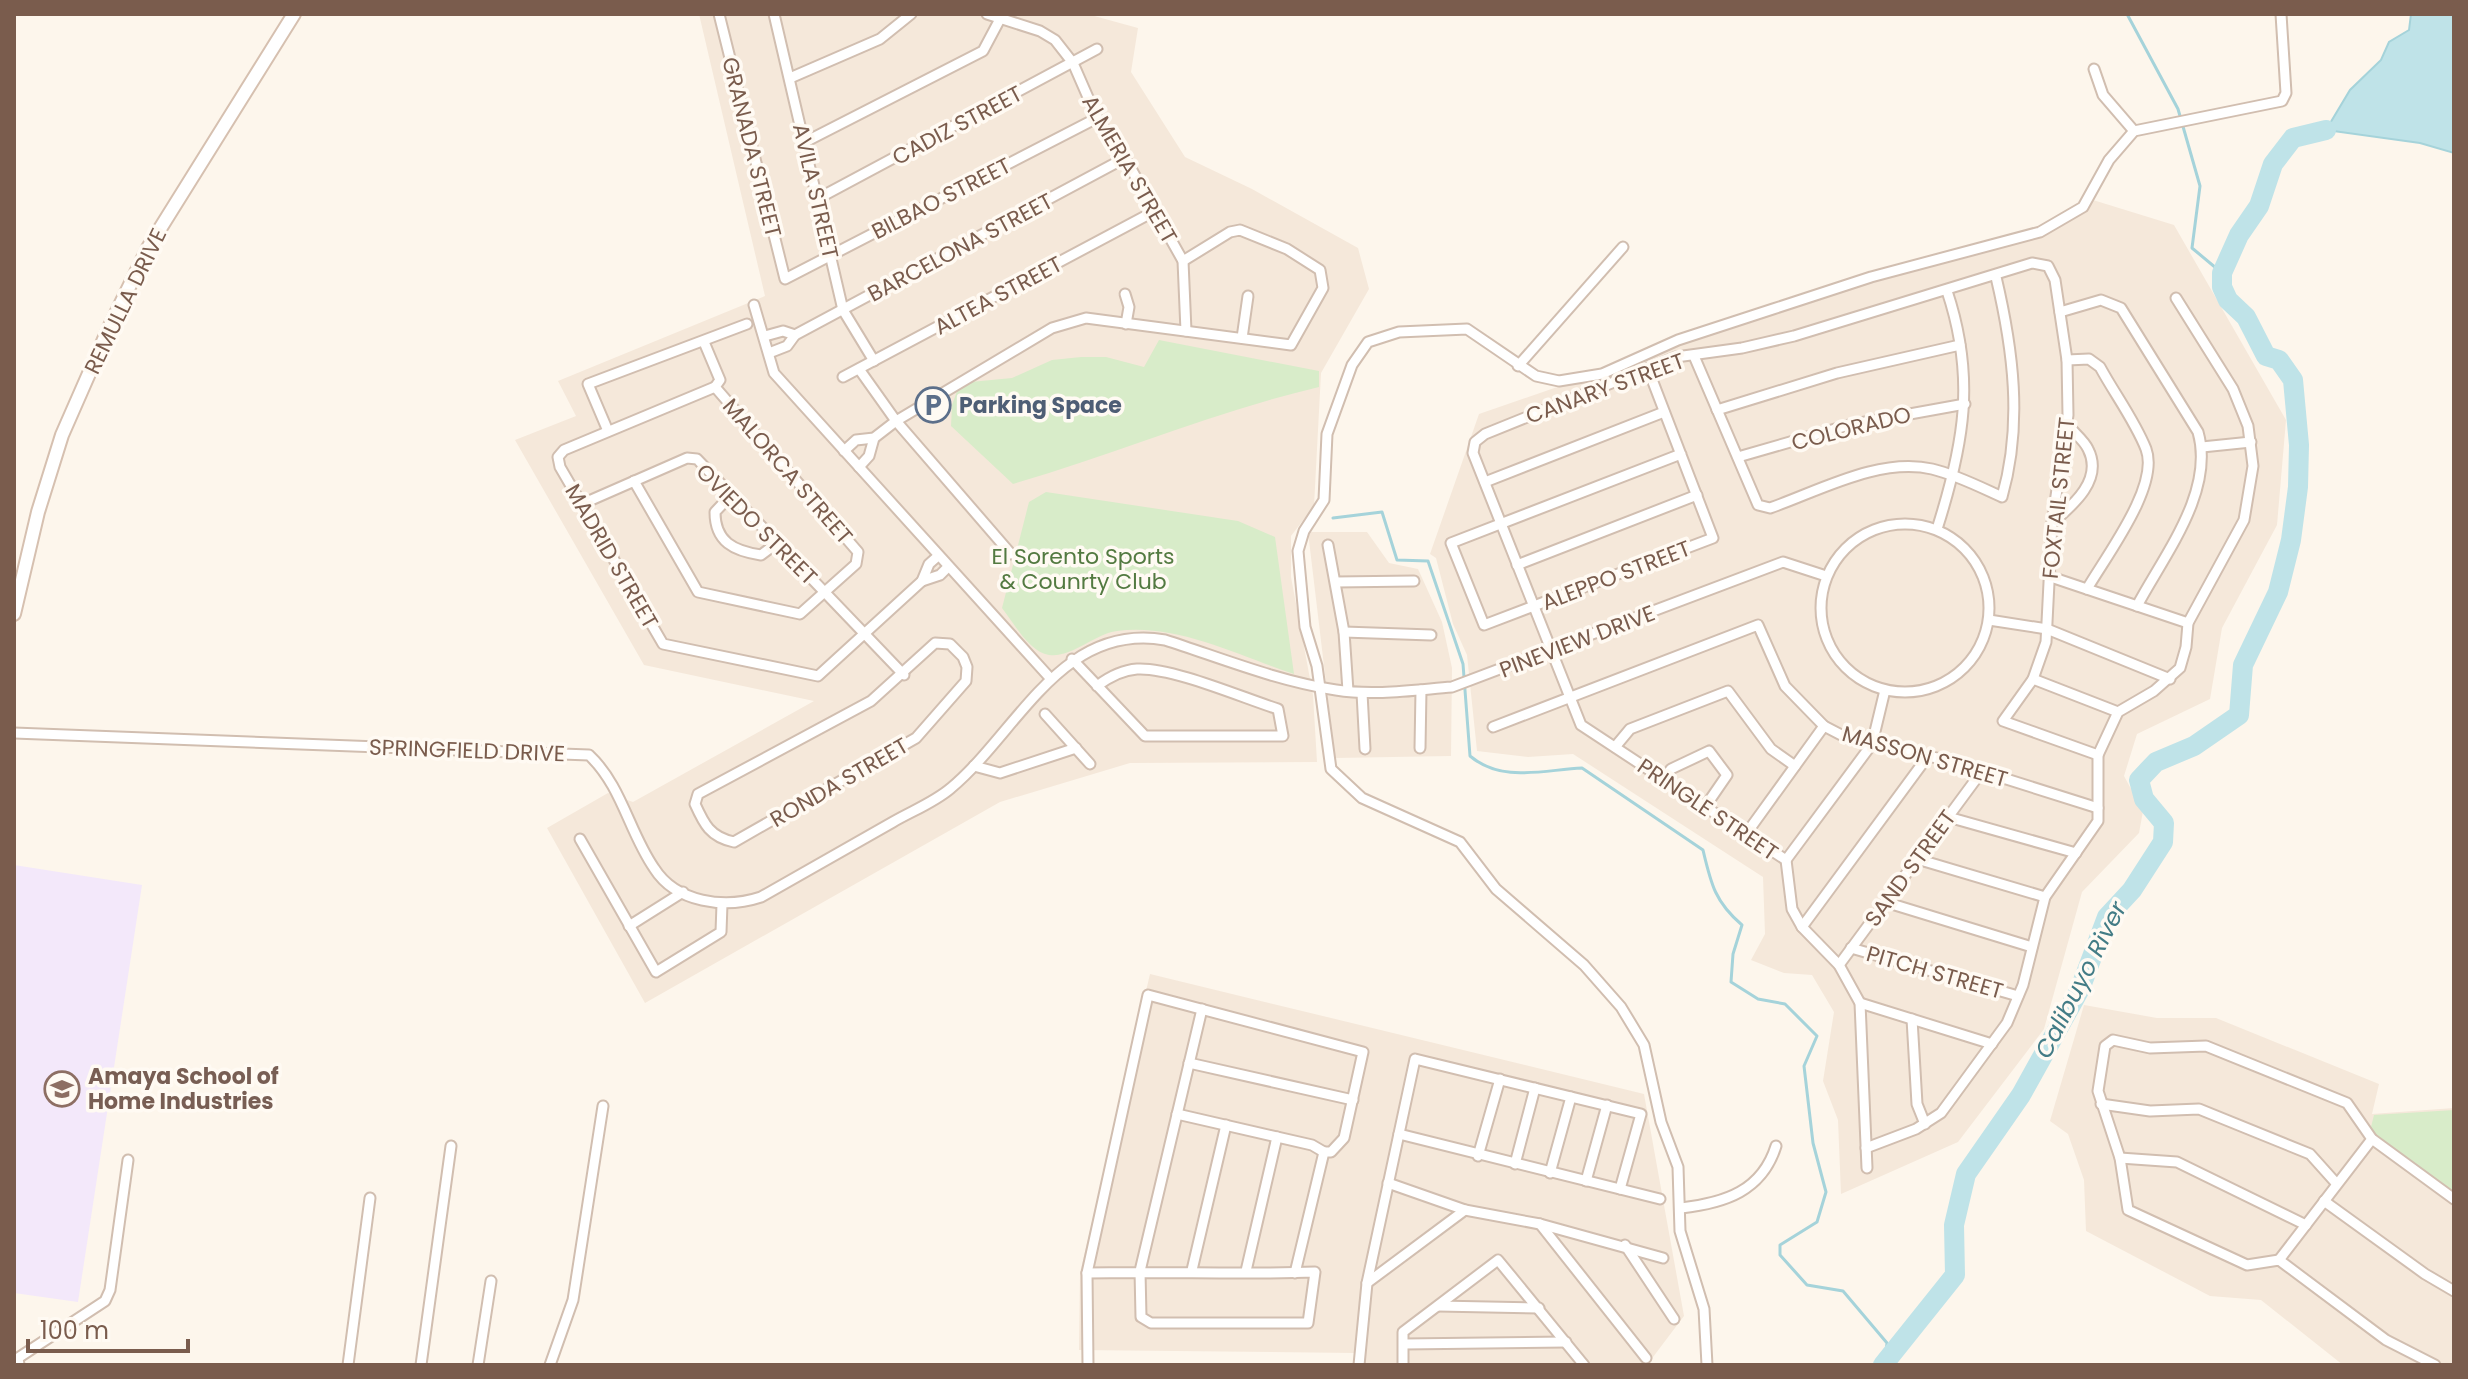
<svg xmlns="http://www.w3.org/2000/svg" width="2468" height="1379" font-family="Poppins,sans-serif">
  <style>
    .residential { fill: #f5e8da }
    .education { fill: #f3e8fa }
    .green { fill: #d8ecc9 }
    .water { fill: #bfe3e8; stroke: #a5d3da; stroke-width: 2 }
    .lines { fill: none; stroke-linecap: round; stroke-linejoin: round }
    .stream { stroke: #a5d3da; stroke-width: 3 }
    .river { stroke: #bfe3e8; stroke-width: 20 }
    .street-casing { stroke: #d1beb0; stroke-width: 13 }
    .secondary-casing { stroke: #d6c0b0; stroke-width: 16 }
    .street { stroke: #fff; stroke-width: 9 }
    .secondary { stroke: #fff; stroke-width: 12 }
    .labels { text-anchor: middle; stroke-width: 7; stroke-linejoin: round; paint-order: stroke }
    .street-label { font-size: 22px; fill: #7a5c4d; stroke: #fffaf3 }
    .service-label { font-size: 22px; font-weight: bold; fill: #4e5e75; stroke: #fffaf3; text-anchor: start }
    .park-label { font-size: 22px; fill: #537a41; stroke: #fffaf3 }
    .education-label { font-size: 22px; font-weight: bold; fill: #785e54; stroke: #fffaf3; text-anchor: start }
    .water-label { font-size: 24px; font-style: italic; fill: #437c86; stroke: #fffaf3 }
  </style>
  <rect width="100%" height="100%" fill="#fdf6ec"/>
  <g class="residential">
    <path d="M699,14H1087L1138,28L1131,72L1185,157L1252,189L1358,248L1369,289L1321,373L1314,506L1291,536V577L1313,695L1317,762L1130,763L1000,802L645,1003L547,828L608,793L633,802L814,701L644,665L515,440L576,416L558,381L765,296Z"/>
    <path d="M2093,200L2174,225L2286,420L2277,525L2222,628L2210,699L2137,734L2124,776L2143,811L2139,833L2082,892L2044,1029L1958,1142L1841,1194L1838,1120L1823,1081L1834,1012L1812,975L1784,973L1751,960L1765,934L1763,877L1573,754L1528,757L1477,751L1467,655L1453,624L1436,558L1430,554L1479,414L1792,306L2041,234L2074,218Z"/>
    <path d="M1308,532H1367L1389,563L1418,569L1442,622L1452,668L1451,756L1335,758Z"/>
    <path d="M1150,974L1644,1094L1684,1316L1647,1365H1354V1353L1079,1350L1080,1273Z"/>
    <path d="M2084,1005L2157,1018H2216L2379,1084L2372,1114L2454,1108V1365H2343L2261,1300L2210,1296L2086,1231L2084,1180L2068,1134L2050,1121Z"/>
  </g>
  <path class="education" d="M14,865L142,885L78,1302L14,1293Z"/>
  <g class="green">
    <path d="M1159,340L1319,371V387C1213,412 1116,454 1013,484L951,426L952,405L960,383L1012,378L1052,360L1081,357H1106L1144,367Z"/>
    <path d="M1046,492L1238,521L1275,537L1294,674C1239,656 1177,623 1117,631C1094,634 1072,658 1049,655C1029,652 1014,623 1002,608L1029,502Z"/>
    <path d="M2454,1110V1197L2379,1140L2371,1127L2374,1115Z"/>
  </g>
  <path class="water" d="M2411,14H2454V153L2420,143L2326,130L2350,90L2381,60L2389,42L2409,30Z"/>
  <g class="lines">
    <g class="stream">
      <path d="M2127,14L2178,109L2200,186L2192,248L2222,273"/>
      <path d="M1333,518L1382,512L1397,560L1428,561L1463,664L1470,756C1502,783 1542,770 1582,768L1703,850C1711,884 1715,902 1742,925L1733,954L1731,982L1758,999L1785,1004L1817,1036L1804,1066L1813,1143L1826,1192L1817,1222L1780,1245V1255L1807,1285L1843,1291L1887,1343L1885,1362"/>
    </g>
    <path class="river" d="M1883,1365L1955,1275L1954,1225L1966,1174L2021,1095L2080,989L2107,917L2132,890L2163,842L2164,823L2144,799L2139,780L2156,762L2194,746L2239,715L2243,665L2278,592L2291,540L2298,487L2299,445L2293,380L2279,360L2266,356L2246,317L2228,300L2222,287V273L2239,235L2259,206L2273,164L2293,138L2326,130"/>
    <defs>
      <g id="street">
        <path d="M719,14L785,279L1097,118"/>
        <path d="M774,14L843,310L874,361"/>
        <path d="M987,14L1040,31L1055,40L1073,63L1097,118L1125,158L1183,261L1186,331"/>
        <path d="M2094,69L2103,95L2134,131"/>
        <path d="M790,78L880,39L911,14"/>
        <path d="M805,142L983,51L1000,19"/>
        <path d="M817,199L1097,49"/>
        <path d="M1125,294L1129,307L1126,324"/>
        <path d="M754,305L774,373L1051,679"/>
        <path d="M2060,312L2101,300L2121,308L2198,432C2215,492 2164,555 2137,606"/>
        <path d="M795,335L1125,158"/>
        <path d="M765,336L783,331L795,335L787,346L769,353"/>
        <path d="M1242,338L1248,296"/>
        <path d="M1694,356L1758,505L1770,508C1819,491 1879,457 1932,469C1957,475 1980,487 2002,497C2023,424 2013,349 1996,277"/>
        <path d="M2067,360L2089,359L2100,367C2114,393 2135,421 2146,449C2160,486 2106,556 2087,589"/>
        <path d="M1518,366L1623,247"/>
        <path d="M859,369L896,421L1011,554"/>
        <path d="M1648,369L1713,538L1484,625L1451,543L1681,454"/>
        <path d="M843,377L1153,212"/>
        <path d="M715,387L564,450L558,457L560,467L663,644L818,676L922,581L929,564L938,556"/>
        <path d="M1717,410L1837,373L1960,345"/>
        <path d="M608,431L588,384L747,324"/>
        <path d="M2202,447L2251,442"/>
        <path d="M844,451L856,440L874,438L896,421L1052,328L1086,318L1291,345L1323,288L1320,270L1287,249L1240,230L1230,232L1183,261"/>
        <path d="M1738,457L1849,425L1965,404"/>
        <path d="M859,467L869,456L874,438"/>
        <path d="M634,481L698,592L800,614L856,564L858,552L715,387L720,380L704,342"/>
        <path d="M1485,482L1664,412"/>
        <path d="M731,495L715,512C715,542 734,551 761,555L777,543"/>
        <path d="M582,504L687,458L697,459L904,675"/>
        <path d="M2052,523C2072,506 2104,480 2088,449C2084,440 2073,432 2067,424"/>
        <circle cx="1905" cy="608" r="84"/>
        <path d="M1937,529C1964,444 1976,378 1947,291"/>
        <path d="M1328,545L1344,632L1348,691"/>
        <path d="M1517,565L1697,495"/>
        <path d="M2048,576L2188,623"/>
        <path d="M922,581L940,575L947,568"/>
        <path d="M1336,582L1414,581"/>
        <path d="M1989,620L2047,629L2170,679"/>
        <path d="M1344,632L1431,635"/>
        <path d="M935,643L950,644L963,657L967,667L966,681L916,738L734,842C710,837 704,824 695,804L698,794L871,701Z"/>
        <path d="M1072,659L1145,736H1283L1278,709C1243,698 1172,667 1137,669C1122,670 1109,677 1097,686"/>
        <path d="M2033,679L2118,712"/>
        <path d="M1362,693L1365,749"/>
        <path d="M1045,714L1090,764"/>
        <path d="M1493,727L1758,625L1785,686L1824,726L1849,739L1946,760L2098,808"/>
        <path d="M14,733L589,755C622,786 629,832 654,868C676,903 725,909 761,897C805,872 849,847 893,822C912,811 935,802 951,788C1018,732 1061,622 1165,640C1221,658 1277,681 1336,690C1373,696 1414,690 1452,687L1783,562L1826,576"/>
        <path d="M1615,747L1630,729L1728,691L1771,749L1795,766"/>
        <path d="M1420,748L1421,690"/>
        <path d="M974,766L1000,773L1076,748"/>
        <path d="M1664,779L1671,769L1709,751L1727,775L1705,807"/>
        <path d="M1948,817L2076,853"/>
        <path d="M1746,834L1824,726"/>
        <path d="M580,839L656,972L721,932L722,904"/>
        <path d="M1917,859L2045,897"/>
        <path d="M1786,860L1872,744L1885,690"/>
        <path d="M1885,902L2032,947"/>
        <path d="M629,926L683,892"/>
        <path d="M1802,927L1928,756"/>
        <path d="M1851,948L2018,996"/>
        <path d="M1839,965L1982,771"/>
        <path d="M1860,1003L1992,1044"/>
        <path d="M1912,1019L1917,1104L1925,1124"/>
        <path d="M1189,1063L1353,1100"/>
        <path d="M2101,1104L2150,1111L2199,1109L2310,1154L2336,1183"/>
        <path d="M1177,1114L1312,1145L1324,1152"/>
        <path d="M1399,1134L1660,1199"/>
        <path d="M1866,1148L1916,1129L1941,1113L2007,1023L2023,985L2045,897L2098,821V755L2118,712L2154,691L2180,668L2186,647L2188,623L2244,520L2253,466L2248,426L2233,389L2176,298"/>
        <path d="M1478,1156L1500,1079"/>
        <path d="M2120,1158L2177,1162L2306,1225"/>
        <path d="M1515,1164L1535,1088"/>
        <path d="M1867,1168L1860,1003L1839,965L1802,927L1792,909L1786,860L1581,725L1473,453L1475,442L1485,434L1676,357L1742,348L1794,336L2032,263L2048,266L2055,280L2067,360L2068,415L2052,523L2046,642L2033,679L2003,721L2098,755"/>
        <path d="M1550,1173L1571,1097"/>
        <path d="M1586,1181L1607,1105"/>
        <path d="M1388,1183L1465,1210L1540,1224L1663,1258"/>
        <path d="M2324,1201L2425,1274L2454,1291"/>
        <path d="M1681,1208C1725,1203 1762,1191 1776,1146"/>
        <path d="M1540,1224L1646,1358"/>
        <path d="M1625,1245L1674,1319"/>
        <path d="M2279,1260L2372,1139"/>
        <path d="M1192,1270L1226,1125"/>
        <path d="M1246,1271L1277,1137"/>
        <path d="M1087,1273C1163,1271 1240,1275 1315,1272L1308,1323H1151L1141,1317L1140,1271L1202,1009"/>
        <path d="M1367,1283L1465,1210"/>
        <path d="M1438,1306L1539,1308"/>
        <path d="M1404,1344L1566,1342"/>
        <path d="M19,1365L18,1358L105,1301L110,1290L128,1160"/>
        <path d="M348,1365L370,1198"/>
        <path d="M421,1365L451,1146"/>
        <path d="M478,1365L491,1281"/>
        <path d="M550,1365L573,1300L603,1106"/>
        <path d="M1088,1365L1087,1273L1148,995L1363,1052L1344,1138L1331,1152H1324L1295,1273"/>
        <path d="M1359,1365L1367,1283L1415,1059L1641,1114L1620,1189"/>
        <path d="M1403,1365V1332L1498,1260L1584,1365"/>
        <path d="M1707,1365L1704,1309L1680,1231L1678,1167L1661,1122L1644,1045L1621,1007L1584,965L1496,889L1460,842L1362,798L1331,769L1317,666L1305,627L1298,551L1304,531L1324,500L1327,434L1352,365L1368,342L1399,332L1467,329L1536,376L1559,381L1602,374L1678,340L1773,309L1871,277L2040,232L2083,207L2109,160L2134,131L2282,101L2286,93L2281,14"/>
        <path d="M2435,1365L2386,1340L2279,1260L2247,1265L2128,1210L2120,1158L2098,1091L2105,1046L2113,1040L2150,1048L2206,1046L2347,1103L2372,1139L2454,1199"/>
      </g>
      <path id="secondary" d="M14,614L38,512L62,435L109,328L148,248L294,14"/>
    </defs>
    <use href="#street" class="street-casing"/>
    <use href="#secondary" class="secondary-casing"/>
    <use href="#street" class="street"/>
    <use href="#secondary" class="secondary"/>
  </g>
  <defs>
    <symbol id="parking-ring" viewBox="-11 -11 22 22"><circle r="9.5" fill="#fffaf3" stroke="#5c6f8a" stroke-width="1.5"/><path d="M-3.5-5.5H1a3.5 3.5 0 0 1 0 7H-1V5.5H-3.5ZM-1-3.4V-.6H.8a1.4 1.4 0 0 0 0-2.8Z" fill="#5c6f8a"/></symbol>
    <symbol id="school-ring" viewBox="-11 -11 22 22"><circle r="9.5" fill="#fffaf3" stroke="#8d6e63" stroke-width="1.5"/><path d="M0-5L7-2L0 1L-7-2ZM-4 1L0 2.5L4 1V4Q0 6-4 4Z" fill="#8d6e63"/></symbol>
  </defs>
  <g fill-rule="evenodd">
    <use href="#parking-ring" x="913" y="385" width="40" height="40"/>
    <use href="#school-ring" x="42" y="1069" width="40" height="40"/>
  </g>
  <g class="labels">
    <g class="street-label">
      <text transform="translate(957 125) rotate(-28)" y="8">CADIZ STREET</text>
      <text transform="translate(752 147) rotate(76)" y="8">GRANADA STREET</text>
      <text transform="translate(1130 169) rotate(60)" y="8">ALMERIA STREET</text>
      <text transform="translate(816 191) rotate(77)" y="8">AVILA STREET</text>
      <text transform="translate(941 198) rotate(-27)" y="8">BILBAO STREET</text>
      <text transform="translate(960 247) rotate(-28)" y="8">BARCELONA STREET</text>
      <text transform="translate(998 295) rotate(-28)" y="8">ALTEA STREET</text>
      <text transform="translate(125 301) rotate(-64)" y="8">REMULLA DRIVE</text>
      <text transform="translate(1605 388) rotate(-20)" y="8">CANARY STREET</text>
      <text transform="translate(1851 428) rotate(-14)" y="8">COLORADO</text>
      <text transform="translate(788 471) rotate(49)" y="8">MALORCA STREET</text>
      <text transform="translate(2058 498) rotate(-84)" y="8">FOXTAIL STREET</text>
      <text transform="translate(757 524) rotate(45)" y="8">OVIEDO STREET</text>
      <text transform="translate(612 556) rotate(60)" y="8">MADRID STREET</text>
      <text transform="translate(1616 575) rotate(-21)" y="8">ALEPPO STREET</text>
      <text transform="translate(1577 641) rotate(-21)" y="8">PINEVIEW DRIVE</text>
      <text transform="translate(467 750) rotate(2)" y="8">SPRINGFIELD DRIVE</text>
      <text transform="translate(1925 756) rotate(16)" y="8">MASSON STREET</text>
      <text transform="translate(839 782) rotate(-30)" y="8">RONDA STREET</text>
      <text transform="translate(1708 809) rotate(34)" y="8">PRINGLE STREET</text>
      <text transform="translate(1910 868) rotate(-54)" y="8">SAND STREET</text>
      <text transform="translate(1935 972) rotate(16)" y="8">PITCH STREET</text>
    </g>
    <g class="service-label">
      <text x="959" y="413">Parking Space</text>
    </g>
    <g class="park-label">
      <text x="1083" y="564">El Sorento Sports<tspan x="1083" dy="25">&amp; Counrty Club</tspan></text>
    </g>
    <g class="education-label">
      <text x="88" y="1084">Amaya School of<tspan x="88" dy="25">Home Industries</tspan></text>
    </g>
    <g class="water-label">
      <text transform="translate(2081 980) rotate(-63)" y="8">Calibuyo River</text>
    </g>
  </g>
  <rect width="2468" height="1379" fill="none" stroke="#7a5c4d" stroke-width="32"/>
  <path d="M28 1339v12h160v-12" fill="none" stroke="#7a5c4d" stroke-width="4"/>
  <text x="40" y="1339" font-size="24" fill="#7a5c4d" stroke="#fffaf3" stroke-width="6" paint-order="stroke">100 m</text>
</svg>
